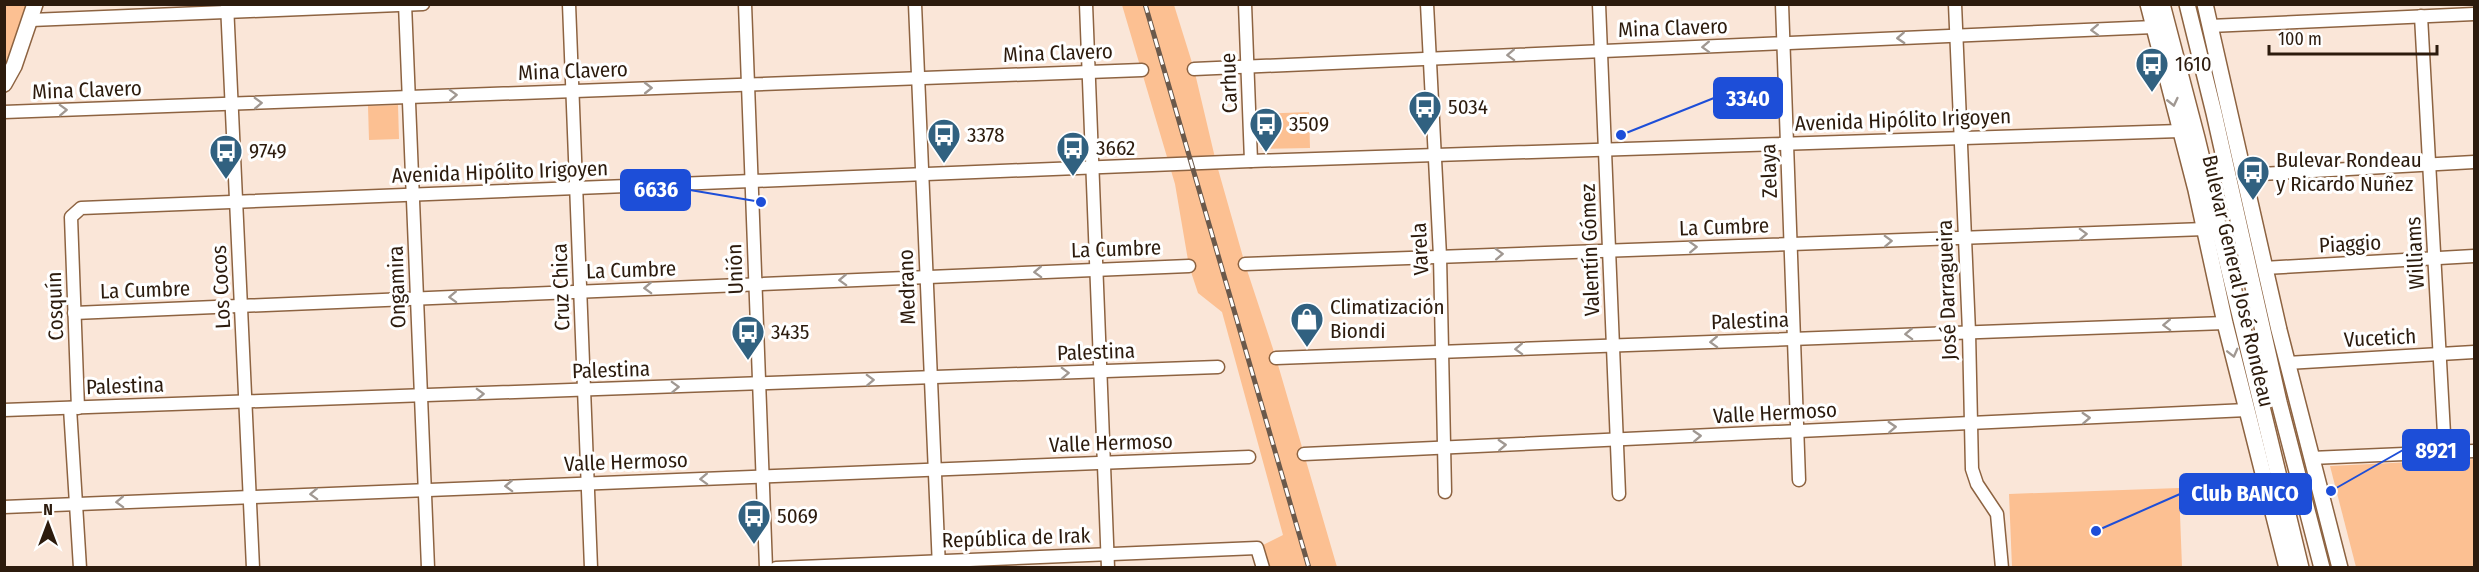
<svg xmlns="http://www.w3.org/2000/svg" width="2479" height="572" font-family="'Fira Sans Condensed',sans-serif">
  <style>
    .green { fill: #fcc092 }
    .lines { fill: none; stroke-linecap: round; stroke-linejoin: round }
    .minor-casing { stroke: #8d6341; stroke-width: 15 }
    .major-casing { stroke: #8d6341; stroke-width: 18 }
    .minor { stroke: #fff; stroke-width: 12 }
    .major { stroke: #fff; stroke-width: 15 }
    .rail-casing { stroke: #6b594b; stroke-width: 5 }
    .rail { stroke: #fff; stroke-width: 3; stroke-dasharray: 9; stroke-linecap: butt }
    .oneway { stroke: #a09892 }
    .labels { text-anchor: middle; stroke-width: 6; stroke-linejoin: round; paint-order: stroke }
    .street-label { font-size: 21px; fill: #2c1b0d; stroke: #fff }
    .poi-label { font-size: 21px; fill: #2c1b0d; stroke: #fff; text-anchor: start }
    .leader { fill: none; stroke: #1d4ed8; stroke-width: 2 }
    .callout-dot { fill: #1d4ed8; stroke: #fff; stroke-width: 2 }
    .callout { fill: #1d4ed8; stroke: #1d4ed8; stroke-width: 2 }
    .callout-label { font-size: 22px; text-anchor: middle; font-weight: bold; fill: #fff }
  </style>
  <rect width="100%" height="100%" fill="#fae6d8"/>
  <g class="green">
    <path d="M5,5H35L5,84Z"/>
    <path d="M1122,5H1174L1194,69L1216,162L1245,264L1276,358L1337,567H1263L1257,548L1283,535L1222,312L1198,293L1189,266L1175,184Z"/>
    <path d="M398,105L399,139L369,140L368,106Z"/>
    <path d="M1309,112L1310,148L1261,149L1260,114Z"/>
    <path d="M2474,459V567H2356L2330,466Z"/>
    <path d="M2179,488L2182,567H2012L2009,494Z"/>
  </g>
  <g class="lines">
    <defs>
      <g id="minor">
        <path d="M227,4L253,568"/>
        <path d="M405,4L428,568"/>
        <path d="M569,4L591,568"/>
        <path d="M745,4L766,568"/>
        <path d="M915,4L939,568"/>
        <path d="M1086,4L1108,568"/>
        <path d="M1245,4L1251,161"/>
        <path d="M1427,4L1440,256L1445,492"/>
        <path d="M1599,4L1619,494"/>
        <path d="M1782,4L1799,480"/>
        <path d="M1955,4L1969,332L1972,469L1977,484L1997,514L2002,568"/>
        <path d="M2421,16L2445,452"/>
        <path d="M31,20L423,4"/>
        <path d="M2210,26L2474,14"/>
        <path d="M1194,69L2154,27"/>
        <path d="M4,112L1142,70"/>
        <path d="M2243,175L2474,162"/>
        <path d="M1245,264L2205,229"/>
        <path d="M2264,268L2474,256"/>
        <path d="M74,313L1189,266"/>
        <path d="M1276,358L2225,323"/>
        <path d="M2287,363L2474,352"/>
        <path d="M70,408L80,568"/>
        <path d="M78,408L71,217L81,208L1251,161L2180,131"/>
        <path d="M4,410L1218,367"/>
        <path d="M1304,454L2247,410"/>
        <path d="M2311,458L2474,451"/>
        <path d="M4,507L1249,457"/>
        <path d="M776,568L1257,548L1263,568"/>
      </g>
      <g id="major">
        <path d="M2148,4L2196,190L2225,323L2287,568"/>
        <path d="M2162,4L2197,138L2301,568"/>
        <path d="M2187,4L2214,113L2279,402L2322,568"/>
        <path d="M2205,4L2279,330L2340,568"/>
        <path d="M4,84L14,66L35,4"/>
      </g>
    </defs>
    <use href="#minor" class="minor-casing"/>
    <use href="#major" class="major-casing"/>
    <use href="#minor" class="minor"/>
    <use href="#major" class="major"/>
    <defs>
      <path id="rail" d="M1145,4L1309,568"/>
    </defs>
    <use href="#rail" class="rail-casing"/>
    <use href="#rail" class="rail"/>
  </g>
  <defs><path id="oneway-chevron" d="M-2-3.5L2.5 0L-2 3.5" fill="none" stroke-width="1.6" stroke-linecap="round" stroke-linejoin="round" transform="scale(1.5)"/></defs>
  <g class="oneway">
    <use href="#oneway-chevron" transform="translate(2095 30) rotate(178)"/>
    <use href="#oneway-chevron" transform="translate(1901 38) rotate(177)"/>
    <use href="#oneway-chevron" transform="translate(1706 47) rotate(178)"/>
    <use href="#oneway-chevron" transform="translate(1511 55) rotate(178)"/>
    <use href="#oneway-chevron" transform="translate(648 88) rotate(-1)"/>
    <use href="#oneway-chevron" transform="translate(453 95) rotate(-2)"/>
    <use href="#oneway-chevron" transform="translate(2173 102) rotate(77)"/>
    <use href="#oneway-chevron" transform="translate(258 103) rotate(-2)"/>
    <use href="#oneway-chevron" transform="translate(63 110) rotate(-2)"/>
    <use href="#oneway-chevron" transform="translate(2083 234) rotate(-2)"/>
    <use href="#oneway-chevron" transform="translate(1888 241) rotate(-2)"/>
    <use href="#oneway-chevron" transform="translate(1693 247) rotate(-2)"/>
    <use href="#oneway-chevron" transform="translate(1499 254) rotate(-2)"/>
    <use href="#oneway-chevron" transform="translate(1038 272) rotate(178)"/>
    <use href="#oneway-chevron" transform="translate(843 280) rotate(178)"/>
    <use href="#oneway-chevron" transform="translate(648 288) rotate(178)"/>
    <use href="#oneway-chevron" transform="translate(453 297) rotate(178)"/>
    <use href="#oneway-chevron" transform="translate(2167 325) rotate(178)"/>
    <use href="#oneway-chevron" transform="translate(1909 334) rotate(178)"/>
    <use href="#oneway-chevron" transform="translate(1714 342) rotate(178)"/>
    <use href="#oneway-chevron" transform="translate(1519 349) rotate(178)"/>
    <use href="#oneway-chevron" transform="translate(2233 353) rotate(76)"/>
    <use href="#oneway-chevron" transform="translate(1065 373) rotate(-2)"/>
    <use href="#oneway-chevron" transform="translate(870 380) rotate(-2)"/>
    <use href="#oneway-chevron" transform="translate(675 387) rotate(-2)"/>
    <use href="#oneway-chevron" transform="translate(480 394) rotate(-2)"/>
    <use href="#oneway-chevron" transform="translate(2086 418) rotate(-3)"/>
    <use href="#oneway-chevron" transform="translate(1892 427) rotate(-3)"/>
    <use href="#oneway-chevron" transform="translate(1697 436) rotate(-3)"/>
    <use href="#oneway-chevron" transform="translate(1502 445) rotate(-3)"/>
    <use href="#oneway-chevron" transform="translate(704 479) rotate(178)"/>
    <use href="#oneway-chevron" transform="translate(509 486) rotate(178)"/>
    <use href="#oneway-chevron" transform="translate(314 494) rotate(178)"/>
    <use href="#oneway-chevron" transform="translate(120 502) rotate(178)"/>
  </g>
  <defs>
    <symbol id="bus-pin" viewBox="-11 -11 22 30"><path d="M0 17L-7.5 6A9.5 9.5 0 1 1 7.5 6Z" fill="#316180" stroke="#fff"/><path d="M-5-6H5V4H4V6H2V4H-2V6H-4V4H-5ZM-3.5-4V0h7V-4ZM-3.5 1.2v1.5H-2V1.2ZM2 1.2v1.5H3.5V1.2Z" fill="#fff"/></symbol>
    <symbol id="shop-pin" viewBox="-11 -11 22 30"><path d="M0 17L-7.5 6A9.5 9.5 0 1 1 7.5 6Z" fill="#316180" stroke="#fff"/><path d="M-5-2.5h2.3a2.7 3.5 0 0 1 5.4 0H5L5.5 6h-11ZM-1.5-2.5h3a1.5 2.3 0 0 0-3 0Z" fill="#fff"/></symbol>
  </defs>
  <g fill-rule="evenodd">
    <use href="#bus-pin" x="2133" y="45" width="38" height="52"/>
    <use href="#bus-pin" x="1406" y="88" width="38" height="52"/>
    <use href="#bus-pin" x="1247" y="105" width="38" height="52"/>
    <use href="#bus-pin" x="925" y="116" width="38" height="52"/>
    <use href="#bus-pin" x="1054" y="129" width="38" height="52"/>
    <use href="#bus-pin" x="207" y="132" width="38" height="52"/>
    <use href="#bus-pin" x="2234" y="153" width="38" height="52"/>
    <use href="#shop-pin" x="1288" y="300" width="38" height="52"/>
    <use href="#bus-pin" x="729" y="313" width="38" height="52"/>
    <use href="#bus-pin" x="735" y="497" width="38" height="52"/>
  </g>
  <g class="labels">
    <g class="street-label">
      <text transform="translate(1673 28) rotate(-2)" y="7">Mina Clavero</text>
      <text transform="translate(1058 53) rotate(-2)" y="7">Mina Clavero</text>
      <text transform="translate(573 71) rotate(-2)" y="7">Mina Clavero</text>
      <text transform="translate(1229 83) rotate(-92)" y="7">Carhue</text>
      <text transform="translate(87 90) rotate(-2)" y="7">Mina Clavero</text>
      <text transform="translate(1903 120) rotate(-2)" y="7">Avenida Hipólito Irigoyen</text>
      <text transform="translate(1769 171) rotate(-92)" y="7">Zelaya</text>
      <text transform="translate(500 172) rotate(-2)" y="7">Avenida Hipólito Irigoyen</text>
      <text transform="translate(1724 227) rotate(-2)" y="7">La Cumbre</text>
      <text transform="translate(2350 244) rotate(-3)" y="7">Piaggio</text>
      <text transform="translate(1116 249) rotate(-2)" y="7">La Cumbre</text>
      <text transform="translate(1420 249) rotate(-93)" y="7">Varela</text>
      <text transform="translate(1590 250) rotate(-92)" y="7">Valentín Gómez</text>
      <text transform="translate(2415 253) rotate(-93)" y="7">Williams</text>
      <text transform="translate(735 269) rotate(-92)" y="7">Unión</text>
      <text transform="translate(631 270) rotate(-2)" y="7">La Cumbre</text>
      <text transform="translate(2238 281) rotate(77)" y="7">Bulevar General José Rondeau</text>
      <text transform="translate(221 287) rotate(-93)" y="7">Los Cocos</text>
      <text transform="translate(397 287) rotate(-92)" y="7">Ongamira</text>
      <text transform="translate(561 287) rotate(-92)" y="7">Cruz Chica</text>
      <text transform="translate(907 287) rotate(-92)" y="7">Medrano</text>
      <text transform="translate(145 290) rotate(-2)" y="7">La Cumbre</text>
      <text transform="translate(1947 290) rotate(-92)" y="7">José Darragueira</text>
      <text transform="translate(55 306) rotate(-92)" y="7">Cosquín</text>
      <text transform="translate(1750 321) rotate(-2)" y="7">Palestina</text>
      <text transform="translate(2380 338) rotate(-3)" y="7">Vucetich</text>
      <text transform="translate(1096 352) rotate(-2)" y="7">Palestina</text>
      <text transform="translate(611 370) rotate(-2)" y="7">Palestina</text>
      <text transform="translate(125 386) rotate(-2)" y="7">Palestina</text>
      <text transform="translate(1775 413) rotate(-3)" y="7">Valle Hermoso</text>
      <text transform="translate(1111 443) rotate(-2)" y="7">Valle Hermoso</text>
      <text transform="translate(626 462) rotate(-2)" y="7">Valle Hermoso</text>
      <text transform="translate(1016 538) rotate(-2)" y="7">República de Irak</text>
    </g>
    <g class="poi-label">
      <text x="2175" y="71">1610</text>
      <text x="1448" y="114">5034</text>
      <text x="1289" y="131">3509</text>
      <text x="967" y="142">3378</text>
      <text x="1096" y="155">3662</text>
      <text x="249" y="158">9749</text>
      <text x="2276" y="167">Bulevar Rondeau<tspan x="2276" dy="24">y Ricardo Nuñez</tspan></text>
      <text x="1330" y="314">Climatización<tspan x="1330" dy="24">Biondi</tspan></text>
      <text x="771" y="339">3435</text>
      <text x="777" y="523">5069</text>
    </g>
  </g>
  <path class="leader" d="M1621 135L1714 98M761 202L690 190M2331 491L2403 450M2096 531L2180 494"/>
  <g class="callout-dot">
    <circle cx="1621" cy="135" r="6"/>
    <circle cx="761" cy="202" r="6"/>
    <circle cx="2331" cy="491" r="6"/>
    <circle cx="2096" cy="531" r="6"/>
  </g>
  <g class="callout">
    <rect x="1714" y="78" width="68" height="40" rx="6"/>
    <rect x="621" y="170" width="69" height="40" rx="6"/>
    <rect x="2403" y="430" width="66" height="40" rx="6"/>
    <rect x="2180" y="474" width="131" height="40" rx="6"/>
  </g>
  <g class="callout-label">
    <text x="1748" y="106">3340</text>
    <text x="656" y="197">6636</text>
    <text x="2436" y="458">8921</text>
    <text x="2245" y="501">Club BANCO</text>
  </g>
  <rect width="2479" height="572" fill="none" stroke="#2c1b0d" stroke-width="12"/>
  <g transform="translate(48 524)" stroke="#ffffff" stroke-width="4.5" paint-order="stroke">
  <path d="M0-4.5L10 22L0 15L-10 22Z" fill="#2c1b0d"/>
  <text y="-9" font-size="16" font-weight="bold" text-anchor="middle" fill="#2c1b0d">N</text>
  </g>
  <path d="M2269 45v9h168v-9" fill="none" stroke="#2c1b0d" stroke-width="3"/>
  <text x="2278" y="45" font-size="18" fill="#2c1b0d" stroke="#ffffff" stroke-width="4.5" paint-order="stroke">100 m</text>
</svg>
